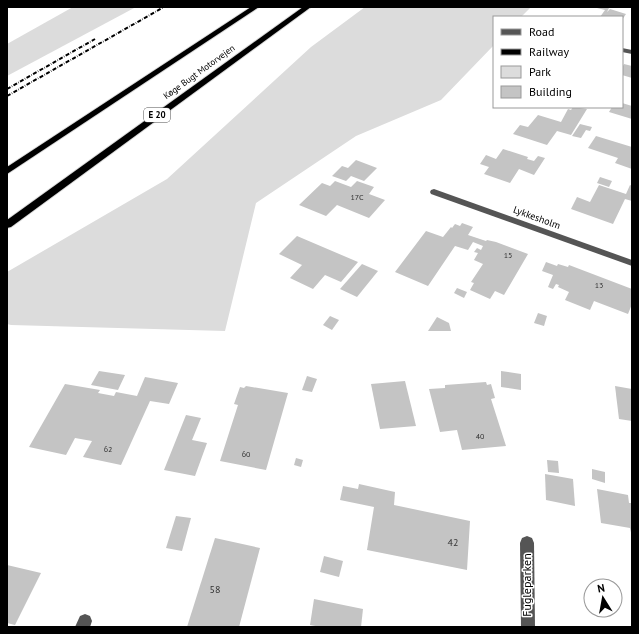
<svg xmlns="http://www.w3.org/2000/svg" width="639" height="634" font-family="'PT Sans',sans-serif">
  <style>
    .green { fill: #dcdcdc }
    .building { fill: #c4c4c4 }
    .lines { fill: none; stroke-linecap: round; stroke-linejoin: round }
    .highway-casing { stroke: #dbdbdb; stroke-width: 2 }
    .minor { fill: #555; fill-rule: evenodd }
    .highway { fill: #000; fill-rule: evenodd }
    .rail { stroke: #000; stroke-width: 2; stroke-dasharray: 4 1.5 0.5 1.5; stroke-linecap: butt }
    .labels { text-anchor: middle; stroke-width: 3; stroke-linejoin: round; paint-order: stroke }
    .number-label { font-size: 8px; fill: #313131 }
    .far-street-label { font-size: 9px; fill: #000; stroke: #fff }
    .shield { fill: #fff; stroke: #4c4c4c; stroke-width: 1 }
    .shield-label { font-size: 9px; font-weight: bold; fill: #000 }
    .street-label { font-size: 10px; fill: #000; stroke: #fff }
    .near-number-label { font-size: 10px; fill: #313131 }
    .near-street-label { font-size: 12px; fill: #000; stroke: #fff }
  </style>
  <rect width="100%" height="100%" fill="#fff"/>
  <g class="green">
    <path d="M73,7H136L7,76V44Z"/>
    <path d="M365,7H531L521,17H494V45L441,100L356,136L256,203L225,331L11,325L7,324V272L167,179L311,47Z"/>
  </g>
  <g class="building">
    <path d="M598,7L609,8L607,12L610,9L626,14L622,20V17H600L605,10L597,8Z"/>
    <path d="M624,64L632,66V78L622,75V68Z"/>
    <path d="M622,103L632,106V119L609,112L612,107H622Z"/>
    <path d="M573,107L587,109L571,135L557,131L547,145L513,134L520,125L528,127L538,115L561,122L568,109L571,110Z"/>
    <path d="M580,124L592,127L590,131L586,130L581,138L572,136Z"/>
    <path d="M596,136L632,147V169L615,163L618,158L588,148Z"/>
    <path d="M503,149L528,157L527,159L534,161L538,156L545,158L534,175L519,169L510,183L484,174L489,167L480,164L486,155L496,159Z"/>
    <path d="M356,160L377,168L364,181L351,176L346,181L332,176L342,166L348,168Z"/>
    <path d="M600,177L612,181L609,187L597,183Z"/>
    <path d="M335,181L351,187L357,181L374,187L369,194L385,200L369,218L337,205L326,216L299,205L322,183L330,186Z"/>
    <path d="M599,185L626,194L630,185L632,186V201L625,199L613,224L571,209L577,197L590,202Z"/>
    <path d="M462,223L473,227L468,235L486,241L487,240L496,242L528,254L504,295L495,291L490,299L470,290L474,283L471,282L483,264L474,260L478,253L474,252L477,248L481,250L483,246L473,242L468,250L455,246L428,286L395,272L426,231L443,237L451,227L452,228L455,224L460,226Z"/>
    <path d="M297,236L358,262L341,282L325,275L313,289L290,278L302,265L279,254Z"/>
    <path d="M546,262L557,266L558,264L568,267L569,265L632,289V304L628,314L594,301L590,310L565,300L569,292L558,287L559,285L556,284L553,289L548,287L553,275L542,271Z"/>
    <path d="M362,264L378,271L357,297L340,289Z"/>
    <path d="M457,288L467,292L464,298L454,293Z"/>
    <path d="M538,313L547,316L544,326L534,323Z"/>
    <path d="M330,316L339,320L332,330L323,325Z"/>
    <path d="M437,317L449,323L451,331H428Z"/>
    <path d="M99,371L125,375L118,390L91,385Z"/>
    <path d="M501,371L521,374V390L501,387Z"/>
    <path d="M307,376L317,379L312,392L302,390Z"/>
    <path d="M145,377L178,383L169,404L150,401L121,465L83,457L92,441L75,438L66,455L29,447L65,384L100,390L98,393L114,396L116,392L137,396Z"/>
    <path d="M405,381L416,426L380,429L371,384Z"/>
    <path d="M486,382L487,385L491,384L495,398L491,399L506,446L462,450L457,430L440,432L429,389L445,388V385Z"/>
    <path d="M246,386L288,393L266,470L220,461L238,405L234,404L240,387L244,388Z"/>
    <path d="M615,386L632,389V421L619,419Z"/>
    <path d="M186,415L201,418L192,440L207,443L195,476L164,470Z"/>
    <path d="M296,458L303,460L301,467L294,465Z"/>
    <path d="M547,460L558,461L559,473L548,472Z"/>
    <path d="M592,469L605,472V483L592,479Z"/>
    <path d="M545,474L573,479L575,506L546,500Z"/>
    <path d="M359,484L395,492L394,505L470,521L467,570L367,550L374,507L340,500L343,486L358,489Z"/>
    <path d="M597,489L628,495L629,503H632V537L630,528L601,523Z"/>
    <path d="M176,516L191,518L182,551L166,548Z"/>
    <path d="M215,538L260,548L239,627H187Z"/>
    <path d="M324,556L343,561L339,577L320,572Z"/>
    <path d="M7,565L41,573L15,625L7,623Z"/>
    <path d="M314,599L363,609L361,627H321L310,625Z"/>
  </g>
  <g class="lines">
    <defs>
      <g id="highway">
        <path d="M251,7H259L7,174V167Z"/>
        <path d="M303,7H311L11,227L7,228V220Z"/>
      </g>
    </defs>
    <use href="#highway" class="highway-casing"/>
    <g class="minor">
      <path d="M622,48L632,50V54L622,52Z"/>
      <path d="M434,189L632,260V266L431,194L430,192L431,190Z"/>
      <path d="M527,536L532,538L534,543L535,627H521L520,543L522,538Z"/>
      <path d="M85,614L90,616L92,621L90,627H75L80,616Z"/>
    </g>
    <use href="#highway" class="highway"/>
    <g class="rail">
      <path d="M7,89L95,39"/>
      <path d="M7,96L164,7"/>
    </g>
  </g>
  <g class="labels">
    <g class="number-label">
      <text x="357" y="200">17C</text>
      <text x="508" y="258">15</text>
      <text x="599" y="288">13</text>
      <text x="480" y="439">40</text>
      <text x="108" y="452">62</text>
      <text x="246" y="457">60</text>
    </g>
    <g class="far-street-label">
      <text transform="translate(199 72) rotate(-36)" y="3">Køge Bugt Motorvejen</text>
    </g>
    <rect class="shield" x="144" y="108" width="26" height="14" rx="3"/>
    <g class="shield-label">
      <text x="157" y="118">E 20</text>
    </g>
    <g class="street-label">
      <text transform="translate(537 217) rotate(20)" y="4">Lykkesholm</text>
    </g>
    <g class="near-number-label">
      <text x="453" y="546">42</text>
      <text x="215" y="593">58</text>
    </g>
    <g class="near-street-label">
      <text transform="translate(527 585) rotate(-90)" y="4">Fugleparken</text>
    </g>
  </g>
  <rect width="639" height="634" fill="none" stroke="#000000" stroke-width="16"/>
  <rect x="493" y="16" width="130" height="92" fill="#ffffff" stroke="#999999"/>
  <rect x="501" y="29" width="20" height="6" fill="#555555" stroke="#999999"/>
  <text x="529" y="36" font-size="12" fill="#000000">Road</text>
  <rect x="501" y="49" width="20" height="6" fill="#000000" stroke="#999999"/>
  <text x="529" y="56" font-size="12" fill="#000000">Railway</text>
  <rect x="501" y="66" width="20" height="12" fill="#dcdcdc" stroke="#999999"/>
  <text x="529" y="76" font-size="12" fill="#000000">Park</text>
  <rect x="501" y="86" width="20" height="12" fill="#c4c4c4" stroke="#999999"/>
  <text x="529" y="96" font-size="12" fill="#000000">Building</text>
  <g transform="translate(603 598) rotate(349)"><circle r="19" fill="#ffffff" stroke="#999999"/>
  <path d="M0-3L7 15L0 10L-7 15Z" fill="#000000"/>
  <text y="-6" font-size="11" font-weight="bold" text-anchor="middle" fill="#000000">N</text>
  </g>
</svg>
